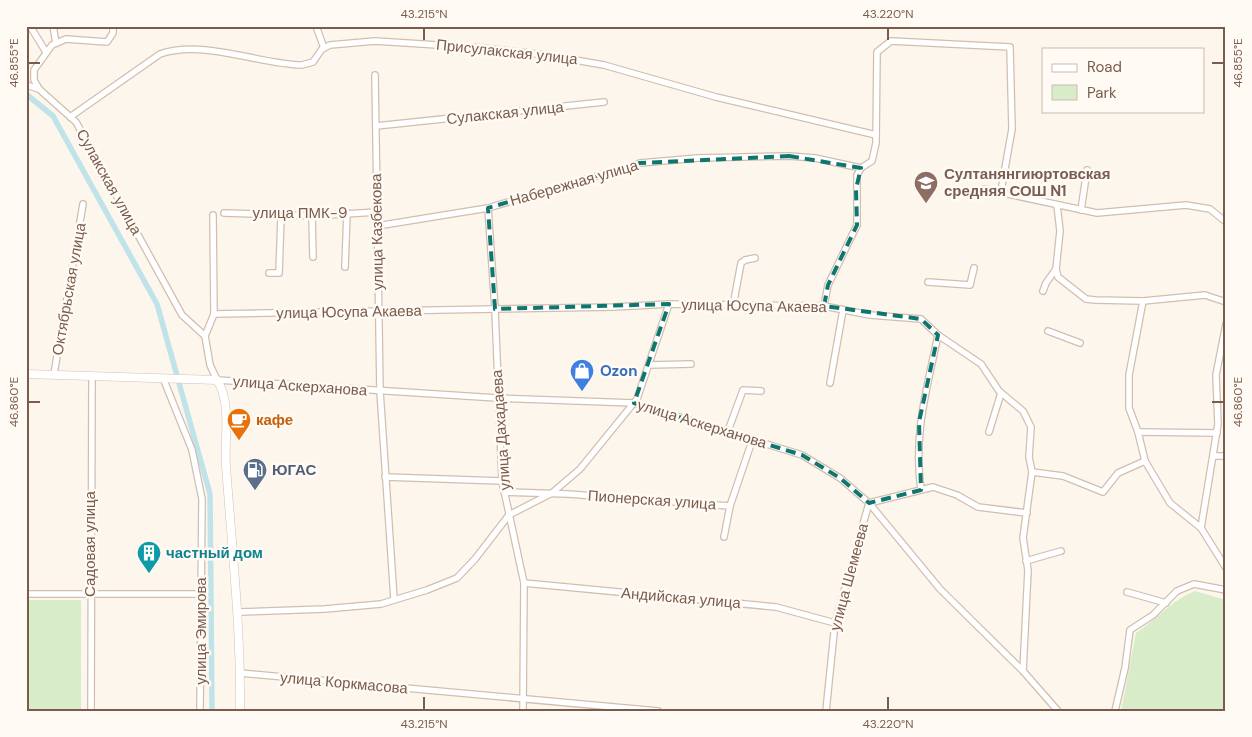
<svg xmlns="http://www.w3.org/2000/svg" width="1252" height="737" font-family="'DM Sans',sans-serif">
  <style>
    .green { fill: #d8ecc9 }
    .lines { fill: none; stroke-linecap: round; stroke-linejoin: round }
    .canal { stroke: #bfe3e8; stroke-width: 5.5 }
    .street-casing { stroke: #d1beb0; stroke-width: 8 }
    .secondary-casing { stroke: #d6c0b0; stroke-width: 9 }
    .street { stroke: #fff; stroke-width: 5.5 }
    .secondary { stroke: #fff; stroke-width: 8 }
    .marked { fill: none; stroke: #0f766e; stroke-width: 4; stroke-dasharray: 10 6; stroke-linejoin: round }
    .ticks { fill: none; stroke: #7a5c4d; stroke-width: 2 }
    .labels { text-anchor: middle; stroke-width: 5; stroke-linejoin: round; paint-order: stroke }
    .street-label { font-size: 15px; fill: #7a5c4d; stroke: #fffaf3 }
    .education-label { font-size: 15px; font-weight: bold; fill: #785e54; stroke: #fffaf3; text-anchor: start }
    .shop-label { font-size: 15px; font-weight: bold; fill: #366cbe; stroke: #fffaf3; text-anchor: start }
    .food-label { font-size: 15px; font-weight: bold; fill: #c56008; stroke: #fffaf3; text-anchor: start }
    .service-label { font-size: 15px; font-weight: bold; fill: #4e5e75; stroke: #fffaf3; text-anchor: start }
    .culture-label { font-size: 15px; font-weight: bold; fill: #0d838f; stroke: #fffaf3; text-anchor: start }
    .neatline { fill: none; stroke: #7a5c4d; stroke-width: 2 }
    .ticks-label { font-size: 12px; text-anchor: middle; fill: #7a5c4d }
  </style>
  <rect width="100%" height="100%" fill="#fdf6ec"/>
  <g class="green">
    <path d="M1195,591L1226,600V711H1121L1136,633C1156,620 1172,600 1195,591Z"/>
    <rect x="26" y="600" width="55" height="111"/>
  </g>
  <g class="lines">
    <path class="canal" d="M26,94L53,116L157,304L210,494L212,711"/>
    <defs>
      <g id="street">
        <path d="M30,26L46,52"/>
        <path d="M53,26L56,43"/>
        <path d="M113,26V33L107,42L66,39L52,45L34,70V80L39,89L76,122L182,315L205,336"/>
        <path d="M316,26L324,48"/>
        <path d="M375,75L380,391L394,599"/>
        <path d="M26,85L39,89"/>
        <path d="M70,117L160,54C203,39 257,64 302,65L313,62L322,49L330,45L375,41L484,48L546,55L604,65L716,97L876,135"/>
        <path d="M376,126L604,102"/>
        <path d="M984,189L1097,213L1186,205L1210,209L1226,222"/>
        <path d="M1057,205L1060,231L1056,269L1058,277L1086,299L1095,300L1143,301L1205,295L1226,302"/>
        <path d="M488,208L495,309L502,481L524,583L523,711"/>
        <path d="M1081,210L1087,170"/>
        <path d="M224,213L312,216L377,212"/>
        <path d="M213,215L214,314L205,336L210,365L217,380L497,398L634,403L802,455L840,478L869,503L940,589L1023,671L1058,711"/>
        <path d="M312,216L313,257"/>
        <path d="M377,226L488,208L640,163L698,158L789,156L815,158L861,168"/>
        <path d="M345,267L347,213"/>
        <path d="M269,273H279L281,216"/>
        <path d="M928,282L970,285L974,268"/>
        <path d="M1043,291L1046,283L1056,269"/>
        <path d="M1143,301L1129,375V408L1138,432L1145,461L1170,503L1201,528"/>
        <path d="M733,306L741,263L745,260L755,258"/>
        <path d="M824,306L828,285L857,225V175L861,168L872,161L876,143L877,52L891,41L1010,47L1012,129L1001,191"/>
        <path d="M214,314L614,307L669,304L824,306L870,315L921,319L938,335L981,364L999,391L1023,411L1031,427L1029,457L1032,472L1023,538L1028,570L1023,671"/>
        <path d="M1226,324L1216,375L1218,424L1201,528L1226,568"/>
        <path d="M1048,331L1080,343"/>
        <path d="M649,365L691,364"/>
        <path d="M54,374L83,204"/>
        <path d="M163,378L192,450L202,499L200,711"/>
        <path d="M830,383L843,310"/>
        <path d="M728,431L743,390L761,391"/>
        <path d="M989,432L1001,393"/>
        <path d="M1138,432L1217,433"/>
        <path d="M1213,456H1226"/>
        <path d="M1032,472L1063,476L1103,492L1118,473L1145,461"/>
        <path d="M385,477L502,481"/>
        <path d="M921,490C913,434 927,389 938,335"/>
        <path d="M504,492L568,494L730,506L753,438"/>
        <path d="M724,537L730,506"/>
        <path d="M1026,561L1061,551"/>
        <path d="M524,583L776,607L835,623"/>
        <path d="M1127,592L1166,603"/>
        <path d="M26,594H201"/>
        <path d="M238,612L325,609L381,604L427,590L457,578L475,559L509,515L552,493L580,469L637,399L669,304"/>
        <path d="M240,673L658,711"/>
        <path d="M91,711L92,376"/>
        <path d="M826,711L835,623L869,503L933,487L957,495L978,507L1027,513"/>
        <path d="M1115,711L1125,668L1130,630L1153,615L1177,591L1194,584L1226,590"/>
      </g>
      <path id="secondary" d="M26,374L217,380C232,403 224,440 226,466C232,548 241,629 240,711"/>
    </defs>
    <use href="#street" class="street-casing"/>
    <use href="#secondary" class="secondary-casing"/>
    <use href="#street" class="street"/>
    <use href="#secondary" class="secondary"/>
  </g>
  <path class="marked" d="M789,156L861,168L856,189L857,225L828,285L824,306L921,319L938,335L919,422L921,490L869,503L840,478L802,455L634,403L669,304L495,309L488,208L640,163Z"/>
  <path class="ticks" d="M424,28V40M888,28V40M28,63H40M1212,63H1224M28,402H40M1212,402H1224M424,697V710M888,697V710"/>
  <defs>
    <symbol id="school-pin" viewBox="-11 -11 22 30"><path d="M0 17L-7.5 6A9.5 9.5 0 1 1 7.5 6Z" fill="#8d6e63" stroke="#fffaf3"/><path d="M0-5L7-2L0 1L-7-2ZM-4 1L0 2.5L4 1V4Q0 6-4 4Z" fill="#fff"/></symbol>
    <symbol id="shop-pin" viewBox="-11 -11 22 30"><path d="M0 17L-7.5 6A9.5 9.5 0 1 1 7.5 6Z" fill="#3f7fe0" stroke="#fffaf3"/><path d="M-5-2.5h2.3a2.7 3.5 0 0 1 5.4 0H5L5.5 6h-11ZM-1.5-2.5h3a1.5 2.3 0 0 0-3 0Z" fill="#fff"/></symbol>
    <symbol id="cafe-pin" viewBox="-11 -11 22 30"><path d="M0 17L-7.5 6A9.5 9.5 0 1 1 7.5 6Z" fill="#e8710a" stroke="#fffaf3"/><path d="M-5.5-4.5H6V0H3Q3 3.5 0 3.5H-2.5Q-5.5 3.5-5.5 0ZM3-3.2v2h1.7v-2ZM-6 4.5H4V6H-6Z" fill="#fff"/></symbol>
    <symbol id="fuel-pin" viewBox="-11 -11 22 30"><path d="M0 17L-7.5 6A9.5 9.5 0 1 1 7.5 6Z" fill="#5c6f8a" stroke="#fffaf3"/><path d="M-5.5-6h7V0h2V4h1.3V-2.5L3-4.5l.8-.8L6-3V5H2.5V1h-1V6h-7ZM-4.2-4.7v3.2H.2V-4.7Z" fill="#fff"/></symbol>
    <symbol id="building-pin" viewBox="-11 -11 22 30"><path d="M0 17L-7.5 6A9.5 9.5 0 1 1 7.5 6Z" fill="#0f9aa8" stroke="#fffaf3"/><path d="M-4-6H4V6H1V3H-1V6H-4ZM-2.5-4.3h1.7v1.8h-1.7ZM.8-4.3h1.7v1.8H.8ZM-2.5-1h1.7V.8h-1.7ZM.8-1h1.7V.8H.8Z" fill="#fff"/></symbol>
  </defs>
  <g fill-rule="evenodd">
    <use href="#school-pin" x="912" y="169" width="28" height="38"/>
    <use href="#shop-pin" x="568" y="357" width="28" height="38"/>
    <use href="#cafe-pin" x="225" y="406" width="28" height="38"/>
    <use href="#fuel-pin" x="241" y="456" width="28" height="38"/>
    <use href="#building-pin" x="135" y="539" width="28" height="38"/>
  </g>
  <g class="labels">
    <g class="street-label">
      <text transform="translate(507 52) rotate(6)" y="5">Присулакская улица</text>
      <text transform="translate(505 113) rotate(-6)" y="5">Сулакская улица</text>
      <text transform="translate(109 182) rotate(61)" y="5">Сулакская улица</text>
      <text transform="translate(574 183) rotate(-16)" y="5">Набережная улица</text>
      <text x="300" y="218">улица ПМК-9</text>
      <text transform="translate(377 232) rotate(-91)" y="5">улица Казбекова</text>
      <text transform="translate(69 289) rotate(-80)" y="5">Октябрьская улица</text>
      <text transform="translate(754 306) rotate(1)" y="5">улица Юсупа Акаева</text>
      <text transform="translate(349 312) rotate(-1)" y="5">улица Юсупа Акаева</text>
      <text transform="translate(300 386) rotate(4)" y="5">улица Аскерханова</text>
      <text transform="translate(702 424) rotate(17)" y="5">улица Аскерханова</text>
      <text transform="translate(501 430) rotate(-94)" y="5">улица Дахадаева</text>
      <text transform="translate(652 500) rotate(4)" y="5">Пионерская улица</text>
      <text transform="translate(90 544) rotate(-90)" y="5">Садовая улица</text>
      <text transform="translate(849 577) rotate(-75)" y="5">улица Шемеева</text>
      <text transform="translate(681 598) rotate(5)" y="5">Андийская улица</text>
      <text transform="translate(201 631) rotate(-90)" y="5">улица Эмирова</text>
      <text transform="translate(344 683) rotate(5)" y="5">улица Коркмасова</text>
    </g>
    <g class="education-label">
      <text x="944" y="179">Султанянгиюртовская<tspan x="944" dy="17">средняя СОШ N1</tspan></text>
    </g>
    <g class="shop-label">
      <text x="600" y="376">Ozon</text>
    </g>
    <g class="food-label">
      <text x="256" y="425">кафе</text>
    </g>
    <g class="service-label">
      <text x="272" y="475">ЮГАС</text>
    </g>
    <g class="culture-label">
      <text x="166" y="558">частный дом</text>
    </g>
  </g>
  <rect width="1252" height="737" fill="none" stroke="#fffaf3" stroke-width="55"/>
  <rect x="1042" y="48" width="162" height="65" fill="#fffaf3" stroke="#cabbb1"/>
  <rect x="1052" y="64" width="25" height="8" fill="#ffffff" stroke="#cabbb1"/>
  <text x="1087" y="72" font-size="15" fill="#7a5c4d">Road</text>
  <rect x="1052" y="85" width="25" height="15" fill="#d8ecc9" stroke="#cabbb1"/>
  <text x="1087" y="98" font-size="15" fill="#7a5c4d">Park</text>
  <rect x="28" y="28" width="1196" height="682" class="neatline"/>
  <g class="ticks-label">
    <text x="424" y="18">43.215°N</text>
    <text x="888" y="18">43.220°N</text>
    <text transform="translate(1238 63) rotate(-90)" y="4">46.855°E</text>
    <text transform="translate(14 63) rotate(-90)" y="4">46.855°E</text>
    <text transform="translate(1238 402) rotate(-90)" y="4">46.860°E</text>
    <text transform="translate(14 402) rotate(-90)" y="4">46.860°E</text>
    <text x="424" y="728">43.215°N</text>
    <text x="888" y="728">43.220°N</text>
  </g>
</svg>
